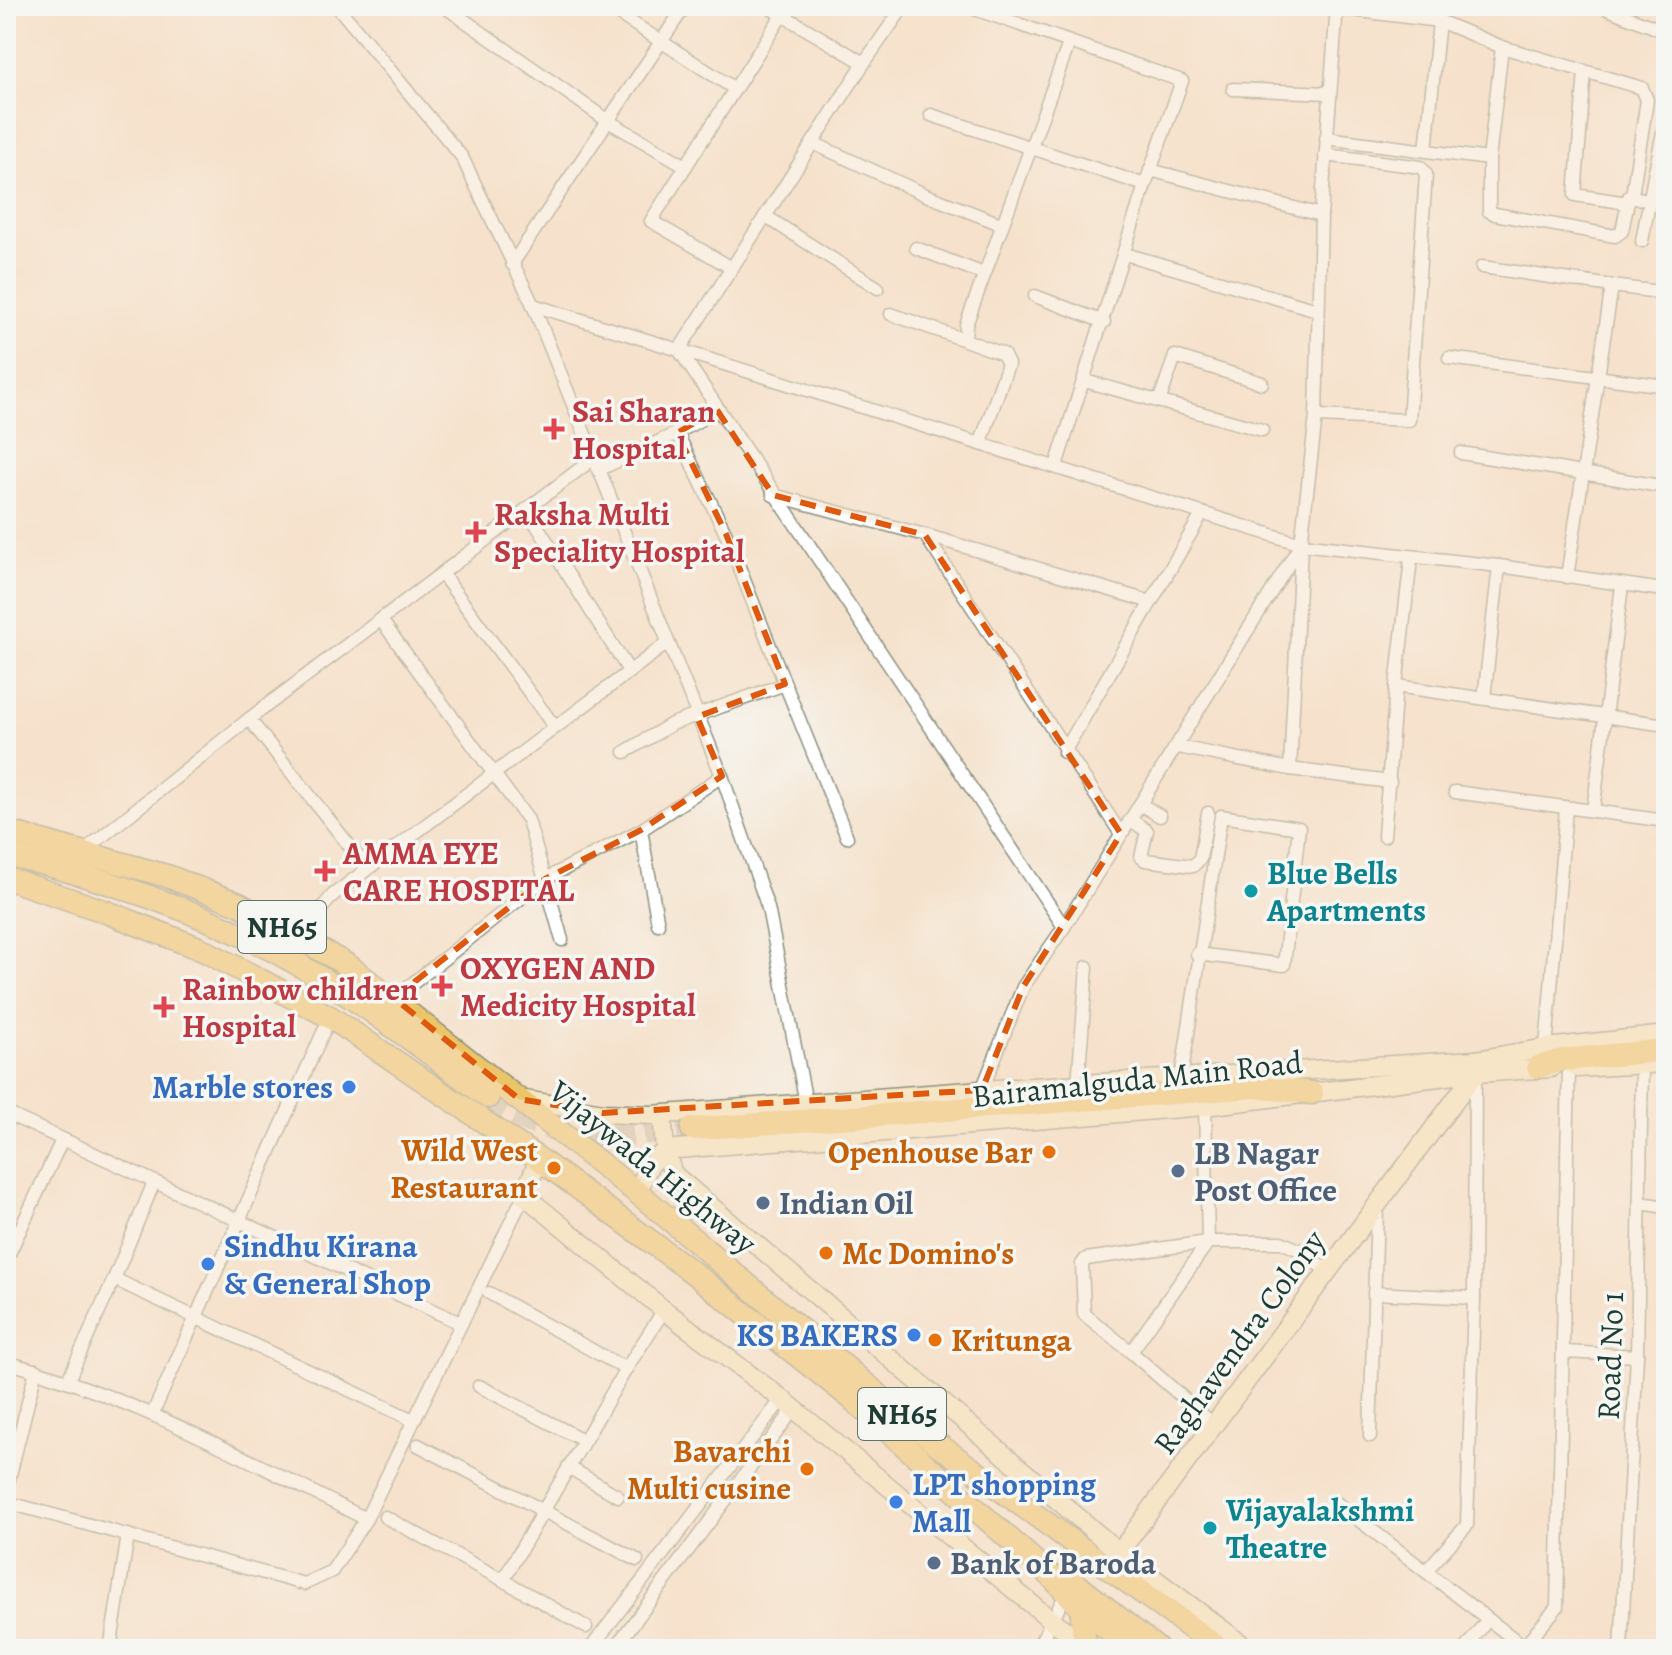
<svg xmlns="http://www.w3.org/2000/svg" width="1672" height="1655" font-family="Alegreya,serif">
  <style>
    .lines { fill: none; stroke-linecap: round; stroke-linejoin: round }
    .highway-tunnel { stroke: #cac1ae; stroke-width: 22; stroke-dasharray: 22 11; stroke-linecap: butt }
    .street-casing { stroke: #8a9080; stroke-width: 15 }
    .secondary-casing { stroke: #8a9080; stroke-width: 21 }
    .primary-casing { stroke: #8a9080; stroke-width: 23 }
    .highway-casing { stroke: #8a9080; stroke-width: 25 }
    .street { stroke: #fff; stroke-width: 12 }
    .secondary { stroke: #f8e8c3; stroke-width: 18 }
    .primary { stroke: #edc569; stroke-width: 20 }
    .highway { stroke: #edc569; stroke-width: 22 }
    .marked { fill: none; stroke: #de580e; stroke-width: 6; stroke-dasharray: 16 10; stroke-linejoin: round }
    .health-dot { fill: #e0444e; stroke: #f6f6f2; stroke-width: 3 }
    .culture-dot { fill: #0f9aa8; stroke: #f6f6f2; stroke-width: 3 }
    .shop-dot { fill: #3f7fe0; stroke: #f6f6f2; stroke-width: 3 }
    .food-dot { fill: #e8710a; stroke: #f6f6f2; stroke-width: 3 }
    .service-dot { fill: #5c6f8a; stroke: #f6f6f2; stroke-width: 3 }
    .labels { text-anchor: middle; stroke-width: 7; stroke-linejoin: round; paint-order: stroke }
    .shield { fill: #f6f6f2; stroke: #60746d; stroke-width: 2 }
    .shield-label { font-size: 30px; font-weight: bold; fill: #1f3d34 }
    .health-label { font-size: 32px; font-weight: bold; fill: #be3a42; stroke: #f6f6f2; text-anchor: start }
    .culture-label { font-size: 32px; font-weight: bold; fill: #0d838f; stroke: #f6f6f2; text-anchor: start }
    .street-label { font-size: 32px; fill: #1f3d34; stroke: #f6f6f2 }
    .shop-label { font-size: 32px; font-weight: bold; fill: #366cbe; stroke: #f6f6f2; text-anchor: end }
    .food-label { font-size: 32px; font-weight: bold; fill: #c56008; stroke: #f6f6f2; text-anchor: end }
    .service-label { font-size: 32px; font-weight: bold; fill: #4e5e75; stroke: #f6f6f2; text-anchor: start }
  </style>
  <rect width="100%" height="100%" fill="#f6f6f2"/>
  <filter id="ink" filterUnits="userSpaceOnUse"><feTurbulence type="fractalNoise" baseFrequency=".0125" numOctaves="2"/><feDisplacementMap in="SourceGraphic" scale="16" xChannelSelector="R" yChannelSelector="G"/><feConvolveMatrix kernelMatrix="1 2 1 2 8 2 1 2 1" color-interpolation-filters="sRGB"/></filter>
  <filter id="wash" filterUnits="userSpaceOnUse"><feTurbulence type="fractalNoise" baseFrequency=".006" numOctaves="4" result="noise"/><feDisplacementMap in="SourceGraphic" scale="32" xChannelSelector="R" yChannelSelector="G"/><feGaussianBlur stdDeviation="1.8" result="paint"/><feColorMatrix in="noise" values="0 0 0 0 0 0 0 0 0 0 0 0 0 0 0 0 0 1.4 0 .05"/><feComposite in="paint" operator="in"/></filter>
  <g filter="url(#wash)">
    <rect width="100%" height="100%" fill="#f5e2cc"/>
  </g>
  <g filter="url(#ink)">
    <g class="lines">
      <path class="highway-tunnel" d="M488,1097C556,1150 613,1135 692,1129"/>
      <defs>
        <g id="street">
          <path d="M337,6L462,157L533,305L722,776L768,908L806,1103"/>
          <path d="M444,6L608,121L686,166"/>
          <path d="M606,6L735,89"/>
          <path d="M767,6L864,63L679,350L1301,544L1499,566L1656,589"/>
          <path d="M966,6L1182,81L1145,185L1056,466"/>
          <path d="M1600,6L1666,32"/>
          <path d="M1336,8L1439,21"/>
          <path d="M1502,47L1642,88L1647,100L1632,195"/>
          <path d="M864,63L904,6"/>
          <path d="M1585,71L1575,195L1628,203"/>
          <path d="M1233,89L1330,93"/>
          <path d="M931,115L1145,185"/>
          <path d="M1326,138L1489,159L1502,47L1439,21L1426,150"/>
          <path d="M815,144L926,195L1001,224"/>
          <path d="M1489,159V211L1495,214L1615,236L1622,231L1629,197L1650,200"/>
          <path d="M1150,170L1321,215"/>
          <path d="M1655,171L1666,118"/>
          <path d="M765,216L878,288"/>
          <path d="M1642,241L1655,171L1666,172"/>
          <path d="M916,248L984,274"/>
          <path d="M1125,254L1317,310"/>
          <path d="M512,264L685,6"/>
          <path d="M1482,267L1612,286"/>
          <path d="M732,268L651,221L782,15"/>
          <path d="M1035,296L1104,322"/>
          <path d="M533,305L679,350L1064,927L1023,987L982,1090"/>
          <path d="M891,314L965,340"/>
          <path d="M1449,358L1666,386"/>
          <path d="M1085,381L1262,430"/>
          <path d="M1160,399L1175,356L1262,383"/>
          <path d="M1316,416L1409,420L1426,174L1421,167L1325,155"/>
          <path d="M677,433L717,410"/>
          <path d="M981,442L1008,364L1003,354L965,340L966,325L1069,43"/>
          <path d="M1461,453L1666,487"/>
          <path d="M598,470L677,433L726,534L785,684"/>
          <path d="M773,495L925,535L1121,834"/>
          <path d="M527,510L629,671"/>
          <path d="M925,535L1151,602L1064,752"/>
          <path d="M442,574L554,726"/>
          <path d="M1567,577L1612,286L1666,293"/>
          <path d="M1151,602L1202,514"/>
          <path d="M381,620L528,820L562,940"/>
          <path d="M1396,686L1666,725"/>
          <path d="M1484,698L1499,566"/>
          <path d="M249,719L367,868"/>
          <path d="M1178,747L1290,769L1390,782"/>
          <path d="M625,752L672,724L785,684L847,837"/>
          <path d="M1290,769L1301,547"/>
          <path d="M1455,792L1666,821"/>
          <path d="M1140,804L1160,816"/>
          <path d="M1593,811L1622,586"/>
          <path d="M1131,820L1147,831L1141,857L1145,860L1193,866L1200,859L1208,813"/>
          <path d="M641,830L658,924"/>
          <path d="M1384,836L1396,686L1411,559"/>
          <path d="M84,851L249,719L593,459"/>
          <path d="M1064,927L1301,544L1316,416L1321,215L1337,6"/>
          <path d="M298,936L333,895L666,644"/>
          <path d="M394,998L545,879L641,830L722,776"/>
          <path d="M1546,1048L1566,808"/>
          <path d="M1181,1079L1221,816L1299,828L1284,965L1197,954"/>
          <path d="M1078,1084L1087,967"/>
          <path d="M1205,1106L1208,1242L1131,1352L1215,1426"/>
          <path d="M6,1113L460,1323"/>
          <path d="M154,1182L114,1279L413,1420"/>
          <path d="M1641,1203L1666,1207"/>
          <path d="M6,1260L62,1140"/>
          <path d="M489,1293L626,1369"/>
          <path d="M1374,1293L1474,1298"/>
          <path d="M1131,1352L1084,1314L1082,1264L1086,1259L1208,1242H1281L1306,1253L1328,1273"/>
          <path d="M1565,1352L1637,1356"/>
          <path d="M6,1362C133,1397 248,1460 366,1519"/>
          <path d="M68,1380L114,1279"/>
          <path d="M479,1386L583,1440"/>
          <path d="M153,1413L330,1017"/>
          <path d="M1370,1436L1377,1208"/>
          <path d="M418,1445L637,1560"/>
          <path d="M568,1467L618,1496"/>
          <path d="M6,1491L36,1370"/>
          <path d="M1334,1501L1527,1649"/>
          <path d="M6,1502L304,1584L332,1571L366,1519L524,1195"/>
          <path d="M385,1517L503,1580L626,1369L664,1310"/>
          <path d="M1426,1571L1467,1525L1474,1298L1475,1074"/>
          <path d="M503,1580L586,1627"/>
          <path d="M1524,1647L1557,1607L1569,1069"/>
          <path d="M110,1649L128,1535"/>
          <path d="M590,1649L782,1399"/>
          <path d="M614,1649L794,1409"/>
          <path d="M1037,1649L1066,1594"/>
          <path d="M1465,1649L1488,1619"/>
          <path d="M1621,1649L1637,1356L1642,1065"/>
        </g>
        <g id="secondary">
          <path d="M1577,1068L1666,1063"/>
          <path d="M519,1099L603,1113L652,1115L982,1090L1476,1060L1546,1048L1666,1035"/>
          <path d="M662,1114L665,1150L673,1174L1120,1553L1248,1649"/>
          <path d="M539,1159L524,1195L664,1310L782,1399L1051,1620L1091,1647"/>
          <path d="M637,1193L649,1166L665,1150L1205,1106L1463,1074L1551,1068"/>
          <path d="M1112,1562L1475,1073"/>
        </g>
        <path id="primary" d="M1051,1576L1074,1581L1159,1649"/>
        <g id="highway">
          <path d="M6,831L167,876L239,904L349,966L644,1198L932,1440L1220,1649"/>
          <path d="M6,854C99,877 191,907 276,952C351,992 419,1046 488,1097"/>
          <path d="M6,878L104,911L201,949L330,1017L539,1159L692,1272L851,1398L1051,1576L1081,1608L1134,1649"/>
          <path d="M1538,1067L1562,1060L1666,1050"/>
          <path d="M692,1129L1254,1087L1312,1093"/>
          <path d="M1081,1608L1085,1643"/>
        </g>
      </defs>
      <use href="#street" class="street-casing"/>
      <use href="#secondary" class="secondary-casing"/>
      <use href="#primary" class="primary-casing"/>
      <use href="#highway" class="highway-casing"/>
      <use href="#street" class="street"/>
      <use href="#secondary" class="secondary"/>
      <use href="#primary" class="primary"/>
      <use href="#highway" class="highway"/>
    </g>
  </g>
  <path d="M0 0H1672V1655H0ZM717,410L773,495L925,535L1121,834L1023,987L982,1090L603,1113L519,1099L394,998L545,879L641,830L722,776L697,717L785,684L726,534L677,433Z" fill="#f5e2cc" fill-opacity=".55" fill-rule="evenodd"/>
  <path class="marked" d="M717,410L773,495L925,535L1121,834L1023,987L982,1090L603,1113L519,1099L394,998L545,879L641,830L722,776L697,717L785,684L726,534L677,433Z"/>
  <g class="health-dot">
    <path d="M550 417h8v8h8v8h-8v8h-8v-8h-8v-8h8z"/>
    <path d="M472 520h8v8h8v8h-8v8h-8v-8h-8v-8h8z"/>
    <path d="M321 859h8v8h8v8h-8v8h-8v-8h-8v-8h8z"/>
    <path d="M438 974h8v8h8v8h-8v8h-8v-8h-8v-8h8z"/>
    <path d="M160 995h8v8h8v8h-8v8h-8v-8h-8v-8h8z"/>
  </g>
  <g class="culture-dot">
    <circle cx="1251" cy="891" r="8"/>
    <circle cx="1210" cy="1528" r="8"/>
  </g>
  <g class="shop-dot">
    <circle cx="349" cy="1087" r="8"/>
    <circle cx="208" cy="1264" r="8"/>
    <circle cx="914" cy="1335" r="8"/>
    <circle cx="896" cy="1502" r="8"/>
  </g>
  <g class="food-dot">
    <circle cx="1049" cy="1152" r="8"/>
    <circle cx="554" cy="1168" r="8"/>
    <circle cx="826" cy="1253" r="8"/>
    <circle cx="935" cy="1340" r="8"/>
    <circle cx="807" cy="1469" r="8"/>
  </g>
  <g class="service-dot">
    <circle cx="1178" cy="1171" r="8"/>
    <circle cx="763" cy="1203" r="8"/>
    <circle cx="934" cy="1563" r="8"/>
  </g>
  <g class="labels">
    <g class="shield">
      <rect x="238" y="901" width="88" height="52" rx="6"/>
      <rect x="858" y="1388" width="88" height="52" rx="6"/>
    </g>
    <g class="shield-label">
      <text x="282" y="937">NH65</text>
      <text x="902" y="1424">NH65</text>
    </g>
    <g class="health-label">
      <text x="572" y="422">Sai Sharan<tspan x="572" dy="37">Hospital</tspan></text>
      <text x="494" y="525">Raksha Multi<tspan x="494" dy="37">Speciality Hospital</tspan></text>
      <text x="343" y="864">AMMA EYE<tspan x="343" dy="37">CARE HOSPITAL</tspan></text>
      <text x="460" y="979">OXYGEN AND<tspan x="460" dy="37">Medicity Hospital</tspan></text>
      <text x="182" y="1000">Rainbow children<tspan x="182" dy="37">Hospital</tspan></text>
    </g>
    <g class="culture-label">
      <text x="1267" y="884">Blue Bells<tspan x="1267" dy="37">Apartments</tspan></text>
      <text x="1226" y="1521">Vijayalakshmi<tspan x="1226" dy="37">Theatre</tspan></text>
    </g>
    <g class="street-label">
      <text transform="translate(1137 1079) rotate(-6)" y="11">Bairamalguda Main Road</text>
      <text transform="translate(653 1167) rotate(39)" y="11">Vijaywada Highway</text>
      <text transform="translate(1239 1342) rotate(-54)" y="11">Raghavendra Colony</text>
      <text transform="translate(1610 1356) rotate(-88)" y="11">Road No 1</text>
    </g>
    <g class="shop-label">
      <text x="333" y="1098">Marble stores</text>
      <text x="224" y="1257" text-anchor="start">Sindhu Kirana<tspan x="224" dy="37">&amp; General Shop</tspan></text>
      <text x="898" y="1346">KS BAKERS</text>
      <text x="912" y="1495" text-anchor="start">LPT shopping<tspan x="912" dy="37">Mall</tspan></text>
    </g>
    <g class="food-label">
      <text x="538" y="1161">Wild West<tspan x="538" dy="37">Restaurant</tspan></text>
      <text x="1033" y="1163">Openhouse Bar</text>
      <text x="842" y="1264" text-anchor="start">Mc Domino's</text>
      <text x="951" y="1351" text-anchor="start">Kritunga</text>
      <text x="791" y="1462">Bavarchi<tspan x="791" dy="37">Multi cusine</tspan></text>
    </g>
    <g class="service-label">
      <text x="1194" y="1164">LB Nagar<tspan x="1194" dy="37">Post Office</tspan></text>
      <text x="779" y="1214">Indian Oil</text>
      <text x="950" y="1574">Bank of Baroda</text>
    </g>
  </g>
  <rect width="1672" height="1655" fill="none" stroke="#f6f6f2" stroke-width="32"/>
</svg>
